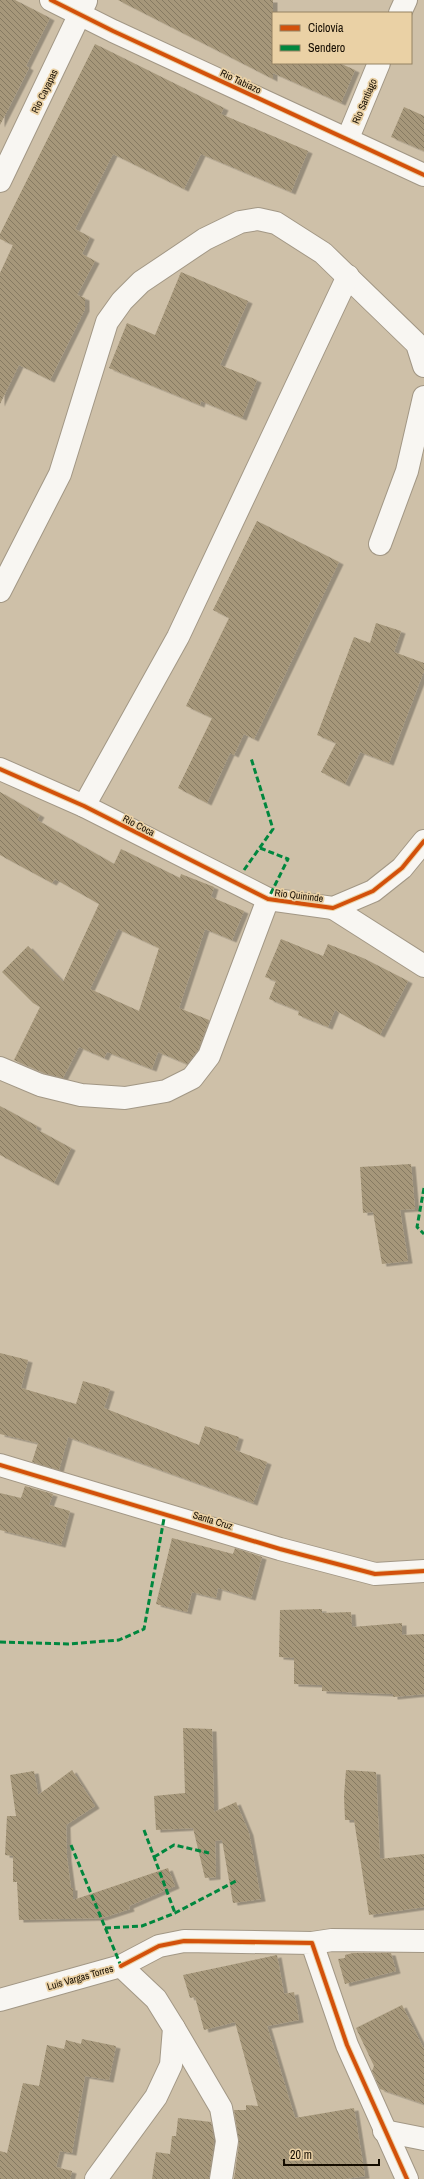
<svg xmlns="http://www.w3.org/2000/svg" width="424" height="2179" font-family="'Archivo Narrow',sans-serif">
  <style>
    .building { fill: url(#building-back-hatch); fill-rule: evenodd; filter: url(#shadow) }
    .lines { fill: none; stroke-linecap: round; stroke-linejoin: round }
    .minor-casing { stroke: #a29785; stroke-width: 24 }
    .minor { stroke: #f8f6f2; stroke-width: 22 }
    .quiet { stroke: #00873e; stroke-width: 3; stroke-dasharray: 6 3; stroke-linecap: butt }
    .cycleway-casing { stroke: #ead1a5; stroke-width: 6 }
    .cycleway { stroke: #d3510b; stroke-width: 4 }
    .labels { text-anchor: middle; stroke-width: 3.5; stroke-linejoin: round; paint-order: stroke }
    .street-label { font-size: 10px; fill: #140c00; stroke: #ead1a5 }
  </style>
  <defs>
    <pattern id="building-back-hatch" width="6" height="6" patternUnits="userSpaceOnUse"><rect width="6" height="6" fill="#a6977a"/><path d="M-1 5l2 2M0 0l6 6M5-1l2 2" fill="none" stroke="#867a62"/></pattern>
    <filter id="shadow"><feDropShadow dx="4.5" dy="2.5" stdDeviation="0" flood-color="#0004"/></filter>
  </defs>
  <rect width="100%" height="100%" fill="#cec0a8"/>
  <g class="building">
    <path d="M0,0H15L50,18L26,66L29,68L0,125Z"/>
    <path d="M118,0H273V63H339L355,70L341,103L273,73V79Z"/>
    <path d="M95,44L224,108L221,114L308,151L291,192L201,154L184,189L113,154L75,229L90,237L82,254L95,261L77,295L85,298V309L50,380L19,365L0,404V273L13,245L0,239V234Z"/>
    <path d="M404,107L424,116V151L391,137Z"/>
    <path d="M181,272L248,301L220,365L257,380L242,418L201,401L200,405L109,368L127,323L155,335Z"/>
    <path d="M257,521L339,562L254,739L244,734L234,755L230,753L207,803L178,788L212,718L186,706L229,618L213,610Z"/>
    <path d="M376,623L401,631L394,652L424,663V671L389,763L360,752L345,784L321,772L336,743L317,735L354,637L370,643Z"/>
    <path d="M0,792L40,815L37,820L114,864L121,849L180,878L181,874L214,887L211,897L244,911L232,940L205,929L179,1008L209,1020L198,1050L187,1064L158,1052L152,1069L107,1052L104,1058L79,1047L63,1078L44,1073L14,1060L40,1007L33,1003L2,972L28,946L63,982L99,904L55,879L52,883L0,855ZM118,929L159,948L139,1011L90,989Z"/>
    <path d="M281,939L323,956L328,944L363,958L408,981L380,1035L335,1010L328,1027L298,1015L299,1011L269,999L276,981L265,977Z"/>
    <path d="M0,1106L37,1126L36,1129L71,1148L54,1183L0,1155Z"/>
    <path d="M411,1164L415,1209L400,1210L408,1261L382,1264L373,1212L363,1213L360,1167Z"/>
    <path d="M0,1353L28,1360L21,1388L76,1404L83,1381L110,1389L104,1408L199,1445L205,1426L239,1437L235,1450L267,1462L253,1503L68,1437L59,1470L32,1462L38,1443L0,1434Z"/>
    <path d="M25,1486L53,1494L49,1505L70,1511L61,1545L0,1530V1493L21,1498Z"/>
    <path d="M172,1538L233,1554L235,1548L262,1557L251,1598L218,1588L216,1598L192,1592L187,1612L156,1604Z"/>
    <path d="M322,1609V1613L351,1612L352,1627L402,1623V1635L424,1634V1694L393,1697V1694L322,1691V1685L294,1684V1658L279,1657L280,1610Z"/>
    <path d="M183,1728L212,1729L214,1812L236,1802L249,1833L261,1899L233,1903L222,1840L215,1841L216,1877L205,1878L193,1828L156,1830L154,1796L185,1793Z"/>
    <path d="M72,1770L95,1806L66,1825L67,1858L71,1888H73V1900L168,1868L175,1886L129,1906L130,1909L102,1918L19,1920L17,1882H13V1856L5,1855L7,1816H16L10,1775L34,1771L38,1795Z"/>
    <path d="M346,1770L376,1772L380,1859L424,1854V1907L369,1915L354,1820H345L344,1796Z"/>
    <path d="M353,1953H391L396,1971L345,1984L338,1959L345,1958V1955Z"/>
    <path d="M277,1955L284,1994L294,1992L299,2020L267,2026L295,2118L354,2108L365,2176L345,2179H234L239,2143L234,2110H246V2105L258,2106L235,2022L204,2030L195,1997L190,1998L183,1975Z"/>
    <path d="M402,2005L424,2049V2104L380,2089L372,2071L374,2066L356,2028Z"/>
    <path d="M82,2039L116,2046L109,2080L85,2076L72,2153L60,2151L56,2167L72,2171L70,2179H0V2151L7,2153L23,2083L39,2086L47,2045L64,2049L66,2040L81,2044Z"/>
    <path d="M178,2118L211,2122L214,2141L209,2179H152L156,2152L170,2154L172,2136H176Z"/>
  </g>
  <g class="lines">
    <defs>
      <g id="minor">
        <path d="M51,0L113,31L424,175"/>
        <path d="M400,13L406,0"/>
        <path d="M348,138L379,63"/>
        <path d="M0,181L86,1"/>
        <path d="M380,544L407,471L424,397"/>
        <path d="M0,591L60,474L107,322L122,301L141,282L205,239L240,222L258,219L276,223L323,253L417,344L424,366"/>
        <path d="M0,769L84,806L268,899L333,908L373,891L402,868L424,841"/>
        <path d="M84,806L178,637L348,276"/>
        <path d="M333,908L424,966"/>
        <path d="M0,1068L40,1085L81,1095L125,1098L166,1091L192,1078L209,1056L268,899"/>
        <path d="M0,1465L280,1549L375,1574L424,1571"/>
        <path d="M312,1943L332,1940L424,1941"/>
        <path d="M121,1966L159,1946L184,1941L312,1943L347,2045L407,2179"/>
        <path d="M0,2000L121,1966L156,1999L174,2028L171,2065L156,2097L96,2179"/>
        <path d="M174,2028L221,2108L227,2141L221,2179"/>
        <path d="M384,2131L424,2139"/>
      </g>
    </defs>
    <use href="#minor" class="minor-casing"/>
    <use href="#minor" class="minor"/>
    <g class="quiet">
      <path d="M260,848L288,859L268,899"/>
      <path d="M244,870L273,829L251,758"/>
      <path d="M424,1188L417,1227L424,1234"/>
      <path d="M0,1642L68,1644L119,1640L144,1629L165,1513"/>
      <path d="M144,1830L175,1913"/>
      <path d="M71,1845L121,1966"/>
      <path d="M154,1857L174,1845L209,1853"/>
      <path d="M105,1928L142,1926L175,1913L236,1881"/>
    </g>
    <defs>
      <g id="cycleway">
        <path d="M51,0L113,31L424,175"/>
        <path d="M0,769L84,806L268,899L333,908L373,891L402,868L424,841"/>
        <path d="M0,1465L280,1549L375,1574L424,1571"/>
        <path d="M121,1966L159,1946L184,1941L312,1943L347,2045L407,2179"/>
      </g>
    </defs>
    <use href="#cycleway" class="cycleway-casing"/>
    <use href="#cycleway" class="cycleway"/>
  </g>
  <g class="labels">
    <g class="street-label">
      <text transform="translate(241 81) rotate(25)" y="4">Rio Tabiazo</text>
      <text transform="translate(44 91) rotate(-64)" y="4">Rio Cayapas</text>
      <text transform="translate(364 101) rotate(-67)" y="4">Rio Santiago</text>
      <text transform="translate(139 825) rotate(27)" y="4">Rio Coca</text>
      <text transform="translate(299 895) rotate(7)" y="4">Rio Quininde</text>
      <text transform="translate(213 1520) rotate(17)" y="4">Santa Cruz</text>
      <text transform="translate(80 1977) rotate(-16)" y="4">Luis Vargas Torres</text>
    </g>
  </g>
  <rect x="272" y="12" width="140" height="52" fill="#ead1a5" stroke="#948263"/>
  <rect x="280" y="25" width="20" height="6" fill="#d3510b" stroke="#948263"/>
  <text x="308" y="32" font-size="12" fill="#140c00">Ciclovía</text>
  <rect x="280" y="45" width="20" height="6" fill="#00873e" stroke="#948263"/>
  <text x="308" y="52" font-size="12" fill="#140c00">Sendero</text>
  <path d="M284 2159v6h95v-6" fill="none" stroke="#140c00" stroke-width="2"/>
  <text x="290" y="2159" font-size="12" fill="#140c00" stroke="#ead1a5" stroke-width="3" paint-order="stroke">20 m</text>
</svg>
